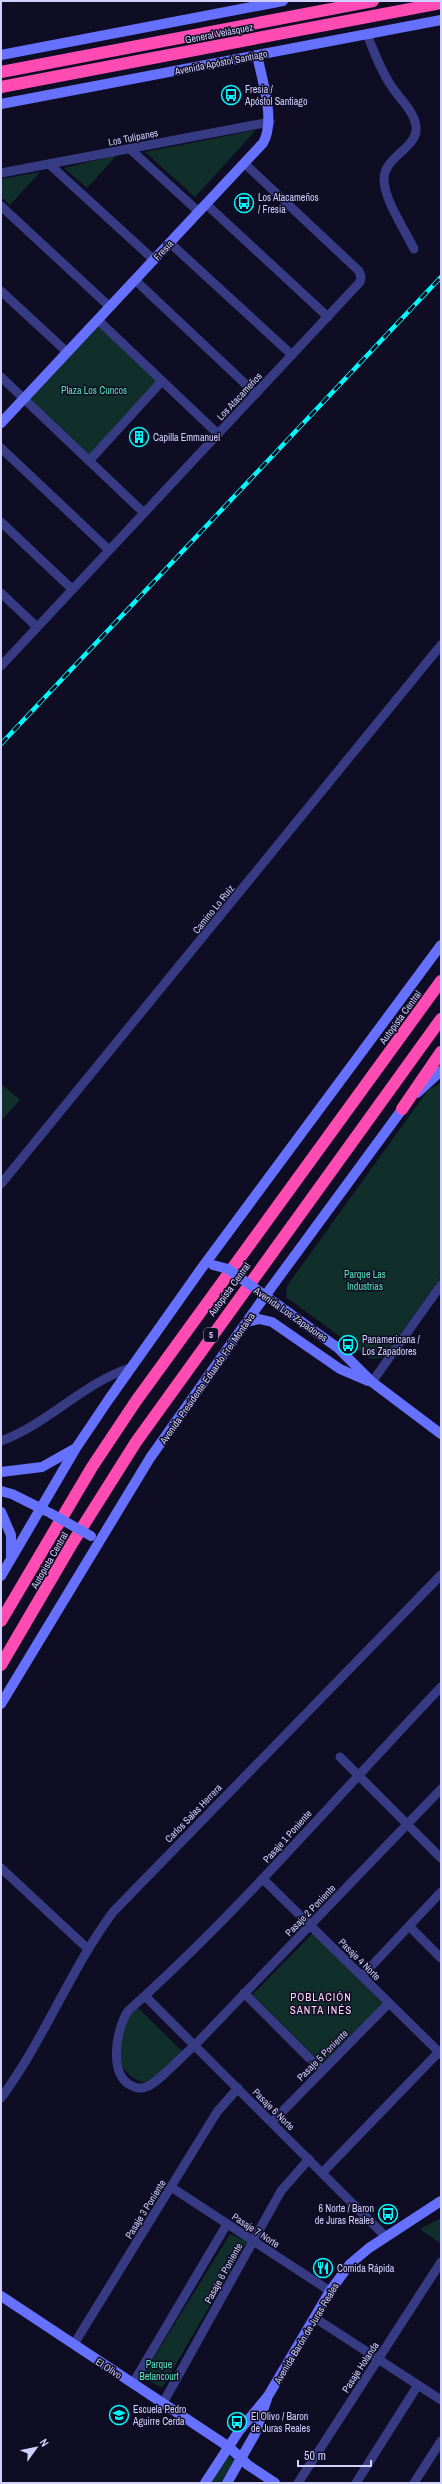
<svg xmlns="http://www.w3.org/2000/svg" width="442" height="2484" font-family="'Archivo Narrow',sans-serif">
  <style>
    .green { fill: #102e2a }
    .lines { fill: none; stroke-linecap: round; stroke-linejoin: round }
    .street { stroke: #373b84; stroke-width: 9 }
    .secondary { stroke: #6771ff; stroke-width: 10 }
    .highway { stroke: #ff4bb2; stroke-width: 12 }
    .rail-casing { stroke: #00f9fb; stroke-width: 4.5 }
    .rail { stroke: #0f0d24; stroke-width: 3; stroke-dasharray: 9; stroke-linecap: butt }
    .secondary-bridge { stroke: #6771ff; stroke-width: 10 }
    .labels { text-anchor: middle; stroke-width: 3; stroke-linejoin: round; paint-order: stroke }
    .shield { fill: #0f0d24; stroke: #9796bd; stroke-width: 1 }
    .shield-label { font-size: 9px; font-weight: bold; fill: #d1d0ff }
    .street-label { font-size: 10px; fill: #d1d0ff; stroke: #0f0d24 }
    .poi-label { font-size: 10px; fill: #d1d0ff; stroke: #0f0d24; text-anchor: start }
    .park-label { font-size: 10px; fill: #58e3b4; stroke: #0f0d24 }
    .neighbourhood-label { font-size: 11px; letter-spacing: 1px; fill: #ffd2f3; stroke: #0f0d24 }
  </style>
  <rect width="100%" height="100%" fill="#0f0d24"/>
  <g class="green">
    <path d="M256,130L195,197L145,152Z"/>
    <path d="M117,155L87,188L64,168Z"/>
    <path d="M40,172L10,205L1,197V179Z"/>
    <path d="M99,324L158,381L90,458L28,399Z"/>
    <path d="M441,1083V1277L383,1358L371,1359L286,1297L287,1286L428,1090Z"/>
    <path d="M1,1084L20,1100L1,1121Z"/>
    <path d="M313,1933L383,2004L322,2065L252,1995Z"/>
    <path d="M138,2008L182,2051L148,2083C116,2077 114,2048 125,2022C127,2017 134,2012 138,2008Z"/>
    <path d="M441,2218V2244L420,2229Z"/>
    <path d="M230,2234L247,2242L162,2388L142,2377Z"/>
    <path d="M227,2455L235,2461L220,2483H209Z"/>
  </g>
  <g class="lines">
    <g class="street">
      <path d="M367,34C374,52 381,71 392,87C399,98 414,111 416,126C419,148 384,156 384,179C384,200 405,230 414,249"/>
      <path d="M130,149L199,212"/>
      <path d="M49,164L154,260"/>
      <path d="M1,173L270,122"/>
      <path d="M206,204L328,317"/>
      <path d="M1,206L110,307"/>
      <path d="M170,243L292,355"/>
      <path d="M135,280L256,394"/>
      <path d="M1,291L67,352"/>
      <path d="M98,320L218,434"/>
      <path d="M1,377L144,513"/>
      <path d="M1,448L109,550"/>
      <path d="M89,461L162,381"/>
      <path d="M1,522L72,589"/>
      <path d="M1,593L37,627"/>
      <path d="M1,666L360,282L361,277L359,271L244,163"/>
      <path d="M1,1184L441,645"/>
      <path d="M372,1382L441,1285"/>
      <path d="M1,1441C48,1424 83,1383 130,1368"/>
      <path d="M441,1687C337,1796 240,1911 128,2011C116,2029 108,2075 132,2086C136,2088 141,2089 146,2087C157,2084 184,2054 195,2045L441,1789"/>
      <path d="M340,1757L441,1858"/>
      <path d="M1,1868L88,1949"/>
      <path d="M263,1879L441,2054"/>
      <path d="M409,1926L441,1958"/>
      <path d="M362,1976L441,1892"/>
      <path d="M244,1993L322,2071"/>
      <path d="M145,1996L386,2237"/>
      <path d="M1,2098C44,2040 70,1970 113,1912L441,1575"/>
      <path d="M272,2122L389,2003"/>
      <path d="M322,2173L439,2052"/>
      <path d="M171,2187L330,2291"/>
      <path d="M315,2318L441,2400"/>
      <path d="M74,2344L217,2112L238,2088"/>
      <path d="M133,2383L227,2224"/>
      <path d="M163,2403L281,2191L309,2159"/>
      <path d="M298,2483L441,2262"/>
      <path d="M356,2483L418,2385"/>
      <path d="M414,2483L441,2441"/>
    </g>
    <g class="secondary">
      <path d="M1,55L283,1"/>
      <path d="M1,104L441,20"/>
      <path d="M1,423L263,143C276,121 262,80 257,55"/>
      <path d="M417,1093L441,1071"/>
      <path d="M260,1292L338,1348L372,1382L441,1434"/>
      <path d="M247,1322L259,1319L272,1322L340,1369L368,1381"/>
      <path d="M1,1472L42,1467L74,1449"/>
      <path d="M1,1491L12,1494L46,1511"/>
      <path d="M1,1512L11,1535V1558"/>
      <path d="M1,1576L76,1448L109,1399L201,1269L441,945"/>
      <path d="M1,1704L150,1458L265,1296L406,1104"/>
      <path d="M1,2296L229,2447L248,2465L275,2483"/>
      <path d="M205,2483L239,2431L268,2396L330,2291L350,2264L369,2248L441,2201"/>
      <path d="M227,2483L255,2434L267,2399"/>
    </g>
    <g class="highway">
      <path d="M1,72L373,1"/>
      <path d="M1,87L441,3"/>
      <path d="M402,1109L441,1052"/>
      <path d="M1,1621L92,1467L136,1401L441,981"/>
      <path d="M1,1665L73,1542L136,1442L441,1019"/>
    </g>
    <defs>
      <path id="rail" d="M1,744L441,277"/>
    </defs>
    <use href="#rail" class="rail-casing"/>
    <use href="#rail" class="rail"/>
    <g class="secondary-bridge">
      <path d="M213,1265L228,1269L260,1292"/>
      <path d="M50,1513L91,1536"/>
    </g>
  </g>
  <defs>
    <symbol id="bus-ring" viewBox="-11 -11 22 22"><circle r="9.5" fill="#0f0d24" stroke="#00f9fb" stroke-width="1.5"/><path d="M-5-6H5V4H4V6H2V4H-2V6H-4V4H-5ZM-3.5-4V0h7V-4ZM-3.5 1.2v1.5H-2V1.2ZM2 1.2v1.5H3.5V1.2Z" fill="#00f9fb"/></symbol>
    <symbol id="building-ring" viewBox="-11 -11 22 22"><circle r="9.5" fill="#0f0d24" stroke="#00f9fb" stroke-width="1.5"/><path d="M-4-6H4V6H1V3H-1V6H-4ZM-2.5-4.3h1.7v1.8h-1.7ZM.8-4.3h1.7v1.8H.8ZM-2.5-1h1.7V.8h-1.7ZM.8-1h1.7V.8H.8Z" fill="#00f9fb"/></symbol>
    <symbol id="restaurant-ring" viewBox="-11 -11 22 22"><circle r="9.5" fill="#0f0d24" stroke="#00f9fb" stroke-width="1.5"/><path d="M-5-6h1v4h1v-4h1v4h1v-4h1v5L-1.5 .5V6h-2V.5L-5-1ZM5-6V6H3V1.5H1.5Q1.5-4 5-6Z" fill="#00f9fb"/></symbol>
    <symbol id="school-ring" viewBox="-11 -11 22 22"><circle r="9.5" fill="#0f0d24" stroke="#00f9fb" stroke-width="1.5"/><path d="M0-5L7-2L0 1L-7-2ZM-4 1L0 2.5L4 1V4Q0 6-4 4Z" fill="#00f9fb"/></symbol>
  </defs>
  <g fill-rule="evenodd">
    <use href="#bus-ring" x="220" y="84" width="22" height="22"/>
    <use href="#bus-ring" x="233" y="192" width="22" height="22"/>
    <use href="#building-ring" x="128" y="426" width="22" height="22"/>
    <use href="#bus-ring" x="337" y="1334" width="22" height="22"/>
    <use href="#bus-ring" x="377" y="2203" width="22" height="22"/>
    <use href="#restaurant-ring" x="312" y="2257" width="22" height="22"/>
    <use href="#school-ring" x="108" y="2404" width="22" height="22"/>
    <use href="#bus-ring" x="226" y="2411" width="22" height="22"/>
  </g>
  <g class="labels">
    <rect class="shield" x="204" y="1328" width="14" height="14" rx="3"/>
    <g class="shield-label">
      <text x="211" y="1338">5</text>
    </g>
    <g class="street-label">
      <text transform="translate(219 33) rotate(-11)" y="4">General Velásquez</text>
      <text transform="translate(221 62) rotate(-11)" y="4">Avenida Apóstol Santiago</text>
      <text transform="translate(133 137) rotate(-11)" y="4">Los Tulipanes</text>
      <text transform="translate(163 250) rotate(-47)" y="4">Fresia</text>
      <text transform="translate(239 396) rotate(-47)" y="4">Los Atacameños</text>
      <text transform="translate(213 909) rotate(-51)" y="4">Camino Lo Ruiz</text>
      <text transform="translate(400 1017) rotate(-54)" y="4">Autopista Central</text>
      <text transform="translate(229 1289) rotate(-54)" y="4">Autopista Central</text>
      <text transform="translate(291 1314) rotate(35)" y="4">Avenida Los Zapadores</text>
      <text transform="translate(207 1378) rotate(-55)" y="4">Avenida Presidente Eduardo Frei Montalva</text>
      <text transform="translate(49 1560) rotate(-60)" y="4">Autopista Central</text>
      <text transform="translate(193 1813) rotate(-46)" y="4">Carlos Salas Herrera</text>
      <text transform="translate(287 1836) rotate(-48)" y="4">Pasaje 1 Poniente</text>
      <text transform="translate(310 1910) rotate(-46)" y="4">Pasaje 2 Poniente</text>
      <text transform="translate(360 1959) rotate(45)" y="4">Pasaje 4 Norte</text>
      <text transform="translate(322 2055) rotate(-45)" y="4">Pasaje 5 Poniente</text>
      <text transform="translate(274 2109) rotate(45)" y="4">Pasaje 6 Norte</text>
      <text transform="translate(145 2209) rotate(-58)" y="4">Pasaje 3 Poniente</text>
      <text transform="translate(256 2230) rotate(33)" y="4">Pasaje 7 Norte</text>
      <text transform="translate(223 2273) rotate(-61)" y="4">Pasaje 6 Poniente</text>
      <text transform="translate(306 2333) rotate(-59)" y="4">Avenida Barón de Juras Reales</text>
      <text transform="translate(360 2367) rotate(-57)" y="4">Pasaje Holanda</text>
      <text transform="translate(109 2368) rotate(33)" y="4">El Olivo</text>
    </g>
    <g class="poi-label">
      <text x="245" y="93">Fresia /<tspan x="245" dy="12">Apóstol Santiago</tspan></text>
      <text x="258" y="201">Los Atacameños<tspan x="258" dy="12">/ Fresia</tspan></text>
      <text x="153" y="441">Capilla Emmanuel</text>
      <text x="362" y="1343">Panamericana /<tspan x="362" dy="12">Los Zapadores</tspan></text>
      <text x="374" y="2212" text-anchor="end">6 Norte / Baron<tspan x="374" dy="12">de Juras Reales</tspan></text>
      <text x="337" y="2272">Comida Rápida</text>
      <text x="133" y="2413">Escuela Pedro<tspan x="133" dy="12">Aguirre Cerda</tspan></text>
      <text x="251" y="2420">El Olivo / Baron<tspan x="251" dy="12">de Juras Reales</tspan></text>
    </g>
    <g class="park-label">
      <text x="94" y="394">Plaza Los Cuncos</text>
      <text x="365" y="1278">Parque Las<tspan x="365" dy="12">Industrias</tspan></text>
      <text x="159" y="2368">Parque<tspan x="159" dy="12">Betancourt</tspan></text>
    </g>
    <g class="neighbourhood-label">
      <text x="321" y="2001">POBLACIÓN<tspan x="321" dy="13">SANTA INÉS</tspan></text>
    </g>
  </g>
  <rect width="442" height="2484" fill="none" stroke="#d1d0ff" stroke-width="4"/>
  <g transform="translate(36 2448) rotate(57)" stroke="#0f0d24" stroke-width="3" paint-order="stroke">
  <path d="M0-3L7 15L0 10L-7 15Z" fill="#d1d0ff"/>
  <text y="-6" font-size="11" font-weight="bold" text-anchor="middle" fill="#d1d0ff">N</text>
  </g>
  <path d="M298 2460v6h73v-6" fill="none" stroke="#d1d0ff" stroke-width="2"/>
  <text x="304" y="2460" font-size="12" fill="#d1d0ff" stroke="#0f0d24" stroke-width="3" paint-order="stroke">50 m</text>
</svg>
